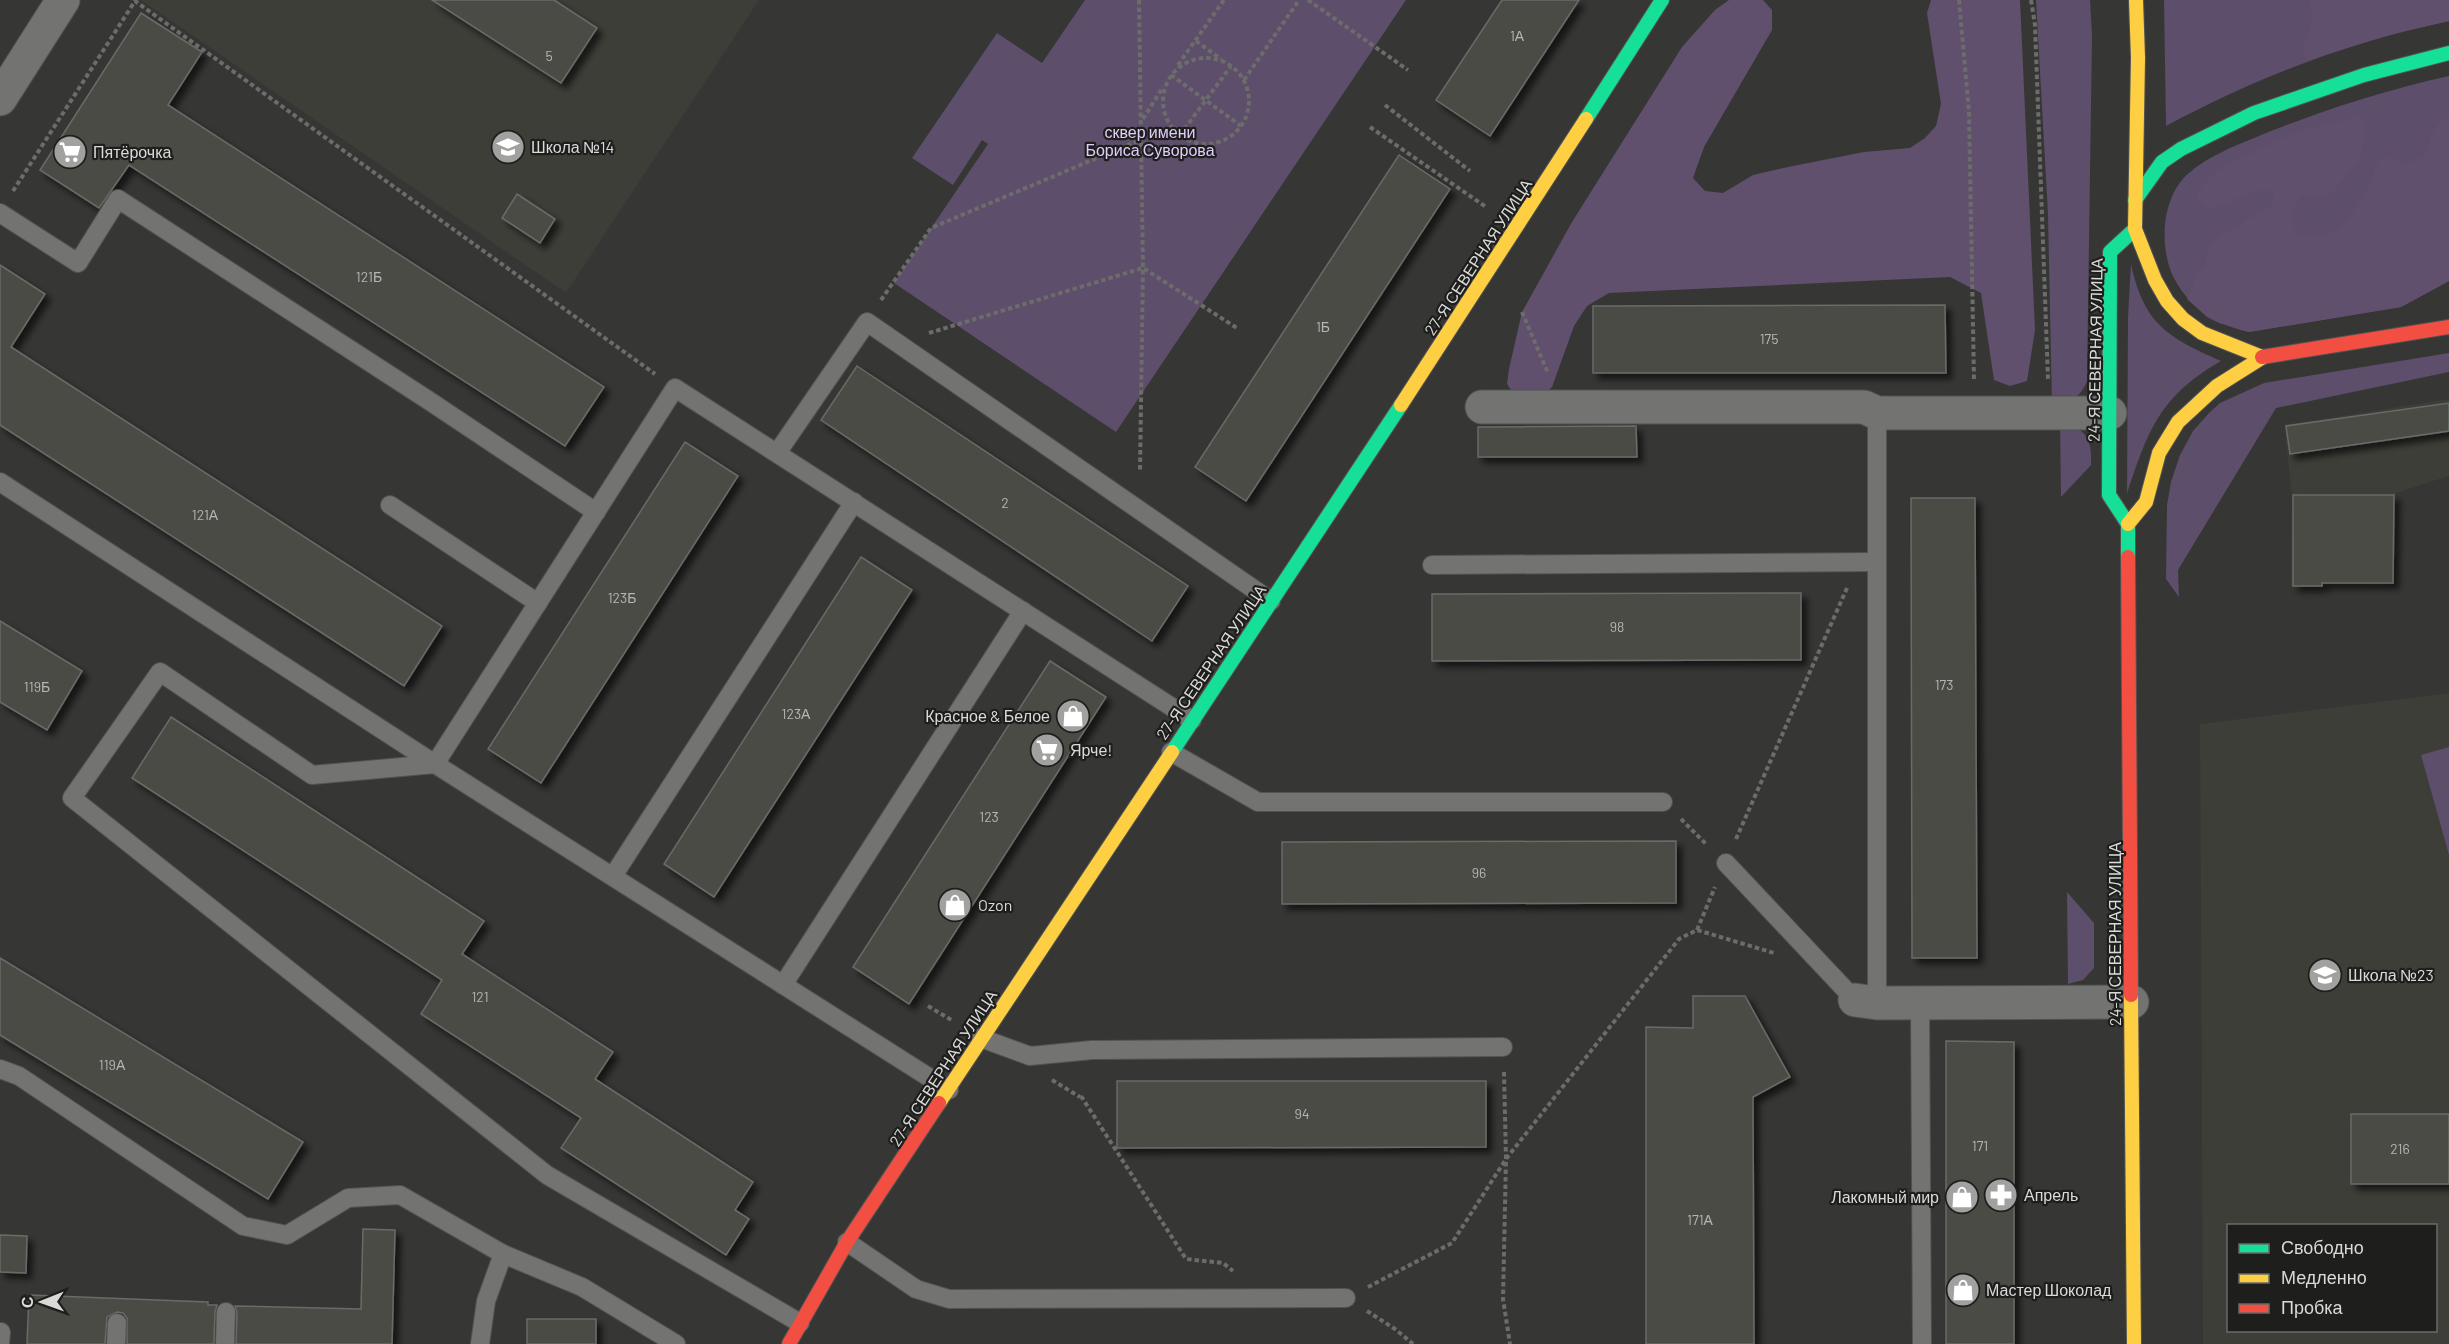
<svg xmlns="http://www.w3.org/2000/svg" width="2449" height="1344" font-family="Barlow,sans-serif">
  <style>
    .built { fill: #3c3e37; fill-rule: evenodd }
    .green { fill: #5d4e6b }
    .forest { fill: #60506d }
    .building { fill: #4b4c44; stroke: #6a6a69; stroke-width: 1.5; filter: url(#shadow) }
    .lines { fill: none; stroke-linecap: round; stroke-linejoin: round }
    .lane-casing { stroke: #535352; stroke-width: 20 }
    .street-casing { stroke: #535352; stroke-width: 35 }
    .fast-casing { stroke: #535352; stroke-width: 16 }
    .slow-casing { stroke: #535352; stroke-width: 16 }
    .jam-casing { stroke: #535352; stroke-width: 16 }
    .path { stroke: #6c6c6b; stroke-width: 4; stroke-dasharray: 4.5 3; stroke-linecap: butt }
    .lane { stroke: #737372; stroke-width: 18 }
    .street { stroke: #737372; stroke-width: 33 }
    .fast { stroke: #16e098; stroke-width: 14 }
    .slow { stroke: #ffcf43; stroke-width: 14 }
    .jam { stroke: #f24e42; stroke-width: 14 }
    .labels { text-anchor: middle; stroke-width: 4.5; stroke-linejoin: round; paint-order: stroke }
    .number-label { font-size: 14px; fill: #b6b7b4 }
    .park-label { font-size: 16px; fill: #e3cbfb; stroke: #1e1e1d }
    .poi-label { font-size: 16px; fill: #dadbd9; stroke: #1e1e1d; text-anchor: start }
    .street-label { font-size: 16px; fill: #dadbd9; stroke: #1e1e1d }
  </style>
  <defs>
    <filter id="shadow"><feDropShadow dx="5.5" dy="5.5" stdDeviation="3" flood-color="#0009"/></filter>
  </defs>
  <rect width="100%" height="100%" fill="#363635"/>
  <g class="built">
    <path d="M141,0H759L566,293Z"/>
    <path d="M2449,399V476L2396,493L2395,583L2387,586L2291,587L2292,496L2284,425Z"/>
    <path d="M2449,693V1344H2203L2200,724ZM2228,1226H2436V1330H2228Z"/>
  </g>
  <g class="green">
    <path d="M1085,0H1406L1116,432L894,283L988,144L982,140L953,185L912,158L997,33L1042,63Z"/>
    <path d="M2036,0H2090L2092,35L2087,381C2080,399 2070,401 2052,404L2048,214Z"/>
    <path d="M2164,0H2449V21C2349,42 2255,78 2166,126Z"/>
    <path d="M2449,76V281L2401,307L2249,332C2214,325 2180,301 2169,266C2160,236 2164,194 2189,173C2207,157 2232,147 2254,138C2317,112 2382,91 2449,76Z"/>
    <path d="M2131,264C2144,324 2167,337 2221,361C2160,396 2148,430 2127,494L2128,317Z"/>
    <path d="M2449,353V372L2276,408L2178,570L2179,597L2166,579L2167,505L2171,482L2180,455L2193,431L2209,413L2220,403L2264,383Z"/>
    <path d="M2060,421C2086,429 2092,438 2091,465L2061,497Z"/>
    <path d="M2449,747V855L2421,755Z"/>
    <path d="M2067,892L2094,923V968L2083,980L2068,984Z"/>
  </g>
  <g class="forest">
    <path d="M1729,0H1763L1772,10V30L1704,147L1693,178L1705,191L1723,193L1753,175L1788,167L1864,152L1910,148L1925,138L1936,126L1941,104L1927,13L1931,0H2020L2035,330L2027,381L2010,386L1994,380L1981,293L1950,277L1609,293L1587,306L1574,326L1552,387L1536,402L1516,397L1507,384L1509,369L1522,312L1572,222L1682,47L1715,10Z"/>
    <path d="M2310,0H2449V21L2388,35L2306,61L2303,47L2309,35L2312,14Z"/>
    <path d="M2356,116L2365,119C2366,159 2353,169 2327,198L2302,196C2290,211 2289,217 2298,234C2347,248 2362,195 2380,159L2387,157L2407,163L2422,158C2431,143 2431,123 2449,116V281L2401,307L2249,332L2219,323L2207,317L2187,299L2196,276L2205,264L2210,243L2270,206L2275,197L2270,190C2246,190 2229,206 2206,210L2196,195C2214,166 2234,161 2263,148C2277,141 2291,133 2306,129C2323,125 2339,122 2356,116Z"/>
  </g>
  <g class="building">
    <path d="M432,0H554L597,28L561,83Z"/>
    <path d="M1502,0H1579L1490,136L1436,100Z"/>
    <path d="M141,13L202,52L168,105L604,387L565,446L129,165L99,208L40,170Z"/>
    <path d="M1399,155L1450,189L1246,501L1195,467Z"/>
    <path d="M517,194L555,219L540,243L502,218Z"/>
    <path d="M0,265L45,294L11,347L442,626L404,686L0,425Z"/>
    <path d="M1945,305L1946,373H1593V306Z"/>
    <path d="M857,366L1188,586L1152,641L821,420Z"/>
    <path d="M2449,403V431L2290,454L2286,426Z"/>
    <path d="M1636,426L1637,457H1478V427Z"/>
    <path d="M685,442L738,476L541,783L488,749Z"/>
    <path d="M2293,495H2394L2393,583H2322V586H2293Z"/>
    <path d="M1911,498H1975L1977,958H1912Z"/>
    <path d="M861,557L912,590L714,897L664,864Z"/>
    <path d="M1801,593V660L1432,661V594Z"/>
    <path d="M0,621L82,671L47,730L0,702Z"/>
    <path d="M1050,661L1106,697L909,1004L853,967Z"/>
    <path d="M171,717L484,921L462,954L613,1052L595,1079L753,1182L735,1210L749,1219L726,1255L561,1148L581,1118L421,1014L442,980L132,778Z"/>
    <path d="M1676,841V903L1282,904V842Z"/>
    <path d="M0,958L303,1142L268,1199L0,1035Z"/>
    <path d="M1693,996H1745L1790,1077L1753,1097L1754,1344H1646V1027L1693,1028Z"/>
    <path d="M1946,1041L2014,1042V1344H1946Z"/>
    <path d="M1117,1081H1486V1147L1117,1148Z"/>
    <rect x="2351" y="1114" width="98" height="70"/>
    <path d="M363,1229L395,1230L392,1344H236L237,1312L235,1306L361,1309Z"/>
    <path d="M0,1235L27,1236L26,1273L0,1272Z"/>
    <path d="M29,1295L208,1302V1305H217L215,1312L214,1344H127V1318L123,1313L117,1312L107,1317L105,1344H27Z"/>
    <rect x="527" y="1319" width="69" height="25"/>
  </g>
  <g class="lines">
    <defs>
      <g id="lane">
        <path d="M0,213L78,263L118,199L428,400L596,512"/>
        <path d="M1877,413V1003"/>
        <path d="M777,453L867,322L1271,601"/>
        <path d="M0,482L435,764L949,1090"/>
        <path d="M390,505L538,603"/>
        <path d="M1432,565L1876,562"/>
        <path d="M1171,752L1258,802H1663"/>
        <path d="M435,764L312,775L160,672L72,798L547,1175L800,1323"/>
        <path d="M435,764L675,388L1192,720"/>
        <path d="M1726,863L1855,1000"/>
        <path d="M613,876L854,502"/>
        <path d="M783,985L1023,611"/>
        <path d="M1920,1003L1922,1344"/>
        <path d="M981,1038L1030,1056L1092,1050L1503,1047"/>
        <path d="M0,1069L19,1076L243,1226L287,1235L348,1198L400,1195L503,1254L582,1287L676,1344"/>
        <path d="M847,1242L916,1289L949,1299L1346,1298"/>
        <path d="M0,1344L1,1332"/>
        <path d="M116,1344L117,1323"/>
        <path d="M225,1344L226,1312"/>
        <path d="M480,1344L486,1301L503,1254"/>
      </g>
      <g id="street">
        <path d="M0,99L63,0"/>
        <path d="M1482,407H1864L1877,413H2110"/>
        <path d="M1855,1000L1877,1003L2132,1002"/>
      </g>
      <g id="fast">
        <path d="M1586,119L1662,0"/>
        <path d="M2135,200L2162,162L2181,149L2254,113L2364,75L2449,53"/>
        <path d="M2128,557V524L2109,495L2110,252L2135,229"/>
        <path d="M1172,752L1401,405"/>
      </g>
      <g id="slow">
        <path d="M2136,0L2138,58L2135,229L2155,280L2167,301L2183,319L2202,333L2262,357"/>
        <path d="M1401,405L1586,119"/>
        <path d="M2128,524L2146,502L2159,453L2178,422L2217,386L2263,357"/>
        <path d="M2131,995L2134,1344"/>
        <path d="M939,1103L1172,752"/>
      </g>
      <g id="jam">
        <path d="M2262,357L2449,327"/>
        <path d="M2128,557L2131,995"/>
        <path d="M789,1344L847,1242L939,1103"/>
      </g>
    </defs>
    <use href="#lane" class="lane-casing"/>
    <use href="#street" class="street-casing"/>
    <use href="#fast" class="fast-casing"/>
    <use href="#slow" class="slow-casing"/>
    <use href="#jam" class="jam-casing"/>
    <g class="path">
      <path d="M1139,0L1143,268L1140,472"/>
      <path d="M1308,0L1408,70"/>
      <path d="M1959,0L1969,112L1974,380"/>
      <path d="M2031,0L2035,25L2048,379"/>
      <path d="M1196,41L1221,59"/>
      <circle cx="1206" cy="101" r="43"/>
      <path d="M1178,65L1224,0"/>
      <path d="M1171,75L1241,126"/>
      <path d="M1244,80L1299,0"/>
      <path d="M1385,105L1470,171"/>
      <path d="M1143,119L1163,87"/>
      <path d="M1370,127L1486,207"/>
      <path d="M1180,135L1231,66"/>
      <path d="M13,191L135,1L655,374"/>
      <path d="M881,300L931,228L1142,139"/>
      <path d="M1522,312L1548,373"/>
      <path d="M929,333L1143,268L1237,328"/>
      <path d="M1681,819L1707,845"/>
      <path d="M1736,839L1847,588"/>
      <path d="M1697,930L1715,887"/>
      <path d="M928,1006L953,1021"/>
      <path d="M1504,1072L1506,1159L1503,1299L1510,1344"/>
      <path d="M1052,1080L1080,1097"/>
      <path d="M1081,1096L1186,1259L1223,1263L1233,1271"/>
      <path d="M1368,1287L1452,1243L1506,1159L1679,939L1697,930L1774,953"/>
      <path d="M1367,1311L1395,1329L1413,1344"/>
    </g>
    <use href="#lane" class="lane"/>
    <use href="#street" class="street"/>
    <use href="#fast" class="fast"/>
    <use href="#slow" class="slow"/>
    <use href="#jam" class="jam"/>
  </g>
  <defs>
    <symbol id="school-disc" viewBox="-11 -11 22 22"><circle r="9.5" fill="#a1a1a0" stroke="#1e1e1d"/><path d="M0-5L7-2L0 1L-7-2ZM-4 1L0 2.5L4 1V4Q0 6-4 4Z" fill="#fff"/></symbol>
    <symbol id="supermarket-disc" viewBox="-11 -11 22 22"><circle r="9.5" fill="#a1a1a0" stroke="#1e1e1d"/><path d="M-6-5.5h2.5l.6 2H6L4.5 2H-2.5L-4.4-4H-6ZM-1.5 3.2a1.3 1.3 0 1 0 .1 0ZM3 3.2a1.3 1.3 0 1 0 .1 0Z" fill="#fff"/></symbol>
    <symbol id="shop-disc" viewBox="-11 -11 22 22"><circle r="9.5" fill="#a1a1a0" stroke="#1e1e1d"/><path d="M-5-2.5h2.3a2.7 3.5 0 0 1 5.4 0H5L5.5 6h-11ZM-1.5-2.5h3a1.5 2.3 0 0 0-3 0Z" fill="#fff"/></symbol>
    <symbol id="pharmacy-disc" viewBox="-11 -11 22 22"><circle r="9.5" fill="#a1a1a0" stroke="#1e1e1d"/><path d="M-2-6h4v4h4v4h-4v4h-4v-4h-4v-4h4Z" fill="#fff"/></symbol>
  </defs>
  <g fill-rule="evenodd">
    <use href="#school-disc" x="489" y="128" width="38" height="38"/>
    <use href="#supermarket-disc" x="51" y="133" width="38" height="38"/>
    <use href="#shop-disc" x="1054" y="697" width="38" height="38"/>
    <use href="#supermarket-disc" x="1028" y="731" width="38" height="38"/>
    <use href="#shop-disc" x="936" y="886" width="38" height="38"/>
    <use href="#school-disc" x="2306" y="956" width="38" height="38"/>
    <use href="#pharmacy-disc" x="1982" y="1176" width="38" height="38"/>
    <use href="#shop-disc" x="1943" y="1178" width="38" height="38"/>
    <use href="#shop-disc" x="1944" y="1271" width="38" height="38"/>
  </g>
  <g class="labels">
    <g class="number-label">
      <text x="1517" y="41">1А</text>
      <text x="549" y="61">5</text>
      <text x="369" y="282">121Б</text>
      <text x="1323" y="332">1Б</text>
      <text x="1769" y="344">175</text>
      <text x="1005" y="508">2</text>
      <text x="205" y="520">121А</text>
      <text x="622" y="603">123Б</text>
      <text x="1617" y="632">98</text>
      <text x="1944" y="690">173</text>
      <text x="37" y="692">119Б</text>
      <text x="796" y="719">123А</text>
      <text x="989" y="822">123</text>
      <text x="1479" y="878">96</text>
      <text x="480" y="1002">121</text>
      <text x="112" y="1070">119А</text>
      <text x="1302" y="1119">94</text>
      <text x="1980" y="1151">171</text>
      <text x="2400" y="1154">216</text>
      <text x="1700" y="1225">171А</text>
    </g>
    <g class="park-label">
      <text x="1150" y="138">сквер имени<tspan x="1150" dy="18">Бориса Суворова</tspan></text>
    </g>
    <g class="poi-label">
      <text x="531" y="153">Школа №14</text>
      <text x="93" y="158">Пятёрочка</text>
      <text x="1050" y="722" text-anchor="end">Красное &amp; Белое</text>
      <text x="1070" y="756">Ярче!</text>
      <text x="978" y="911">Ozon</text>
      <text x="2348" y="981">Школа №23</text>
      <text x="2024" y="1201">Апрель</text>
      <text x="1939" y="1203" text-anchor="end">Лакомный мир</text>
      <text x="1986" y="1296">Мастер Шоколад</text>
    </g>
    <g class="street-label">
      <text transform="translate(1478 257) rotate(-57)" y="6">27-Я СЕВЕРНАЯ УЛИЦА</text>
      <text transform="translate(2095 350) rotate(-89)" y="6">24-Я СЕВЕРНАЯ УЛИЦА</text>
      <text transform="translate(1211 662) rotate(-56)" y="6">27-Я СЕВЕРНАЯ УЛИЦА</text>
      <text transform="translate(2115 934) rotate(-90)" y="6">24-Я СЕВЕРНАЯ УЛИЦА</text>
      <text transform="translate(943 1068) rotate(-57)" y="6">27-Я СЕВЕРНАЯ УЛИЦА</text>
    </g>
  </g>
  <rect x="2227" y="1224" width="210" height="108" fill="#1e1e1d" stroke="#696a68" stroke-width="1.5"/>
  <rect x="2239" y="1244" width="30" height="9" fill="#16e098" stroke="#696a68" stroke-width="1.5"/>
  <text x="2281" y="1254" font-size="18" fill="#dadbd9">Свободно</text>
  <rect x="2239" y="1274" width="30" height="9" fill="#ffcf43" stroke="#696a68" stroke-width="1.5"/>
  <text x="2281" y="1284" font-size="18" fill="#dadbd9">Медленно</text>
  <rect x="2239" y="1304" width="30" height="9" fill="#f24e42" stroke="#696a68" stroke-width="1.5"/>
  <text x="2281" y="1314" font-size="18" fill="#dadbd9">Пробка</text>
  <g transform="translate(42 1302) rotate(269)" stroke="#1e1e1d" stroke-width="4.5" paint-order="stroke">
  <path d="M0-4.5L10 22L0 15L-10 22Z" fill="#dadbd9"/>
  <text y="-9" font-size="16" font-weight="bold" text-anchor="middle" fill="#dadbd9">С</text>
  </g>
</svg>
